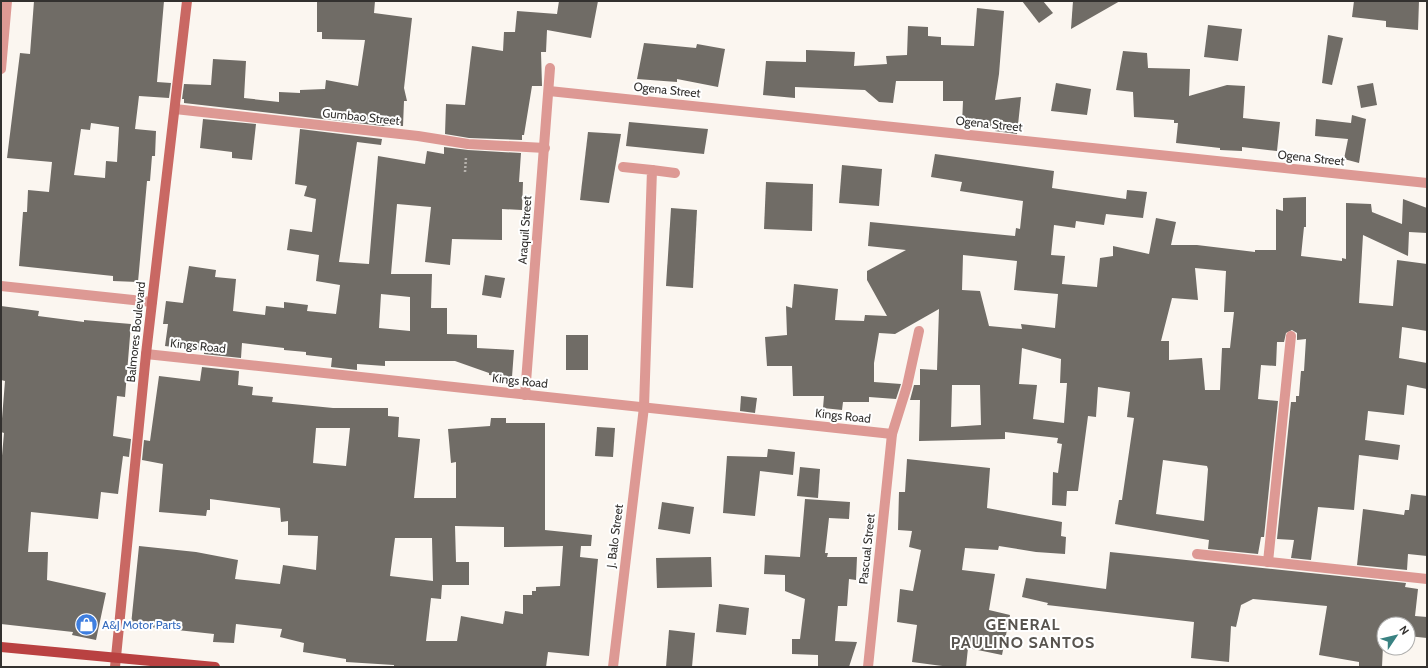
<svg xmlns="http://www.w3.org/2000/svg" width="1428" height="668" font-family="Cabin,sans-serif">
  <style>
    .building { fill: #706c66; fill-rule: evenodd }
    .lines { fill: none; stroke-linecap: round; stroke-linejoin: round }
    .path { stroke: #b6b2ad; stroke-width: 2.5; stroke-dasharray: 2 2; stroke-linecap: butt }
    .lane { stroke: #dd9994; stroke-width: 10 }
    .street { stroke: #dd9994; stroke-width: 10 }
    .secondary { stroke: #c96863; stroke-width: 10 }
    .primary { stroke: #b94141; stroke-width: 10 }
    .labels { text-anchor: middle; stroke-width: 4; stroke-linejoin: round; paint-order: stroke }
    .street-label { font-size: 12px; fill: #33312f; stroke: #fff }
    .shop-label { font-size: 12px; fill: #366cbe; stroke: #fff; text-anchor: start }
    .district-label { font-size: 16px; font-weight: bold; letter-spacing: 1px; fill: #58544f; stroke: #fff }
  </style>
  <rect width="100%" height="100%" fill="#fbf6f0"/>
  <g class="building">
    <path d="M34,1H164L157,82L171,83L169,98L139,96L135,129L156,131L155,156H152L150,181H147L138,282L113,281V276L19,266L23,212H27L28,190L49,192L52,162L7,158L20,53L30,54ZM91,123L119,127L117,162L106,161L105,178L74,175L81,129L90,130Z"/>
    <path d="M317,1H375L374,13L412,18L404,88L407,101H404L403,126H383L184,103V99H182L184,84L211,85L213,59L246,61L244,98L279,102V92L300,93V90L325,89L326,80L358,86L365,40L322,39V32H317Z"/>
    <path d="M559,1H598L591,38L547,30L546,52H541L542,86H532L524,135H522V140L469,138L445,134L446,104L465,105L472,46L503,51L504,32H515L517,11L557,14Z"/>
    <path d="M1022,1H1043L1053,13L1039,23Z"/>
    <path d="M1073,1H1120L1071,29Z"/>
    <path d="M1354,1H1419L1418,30L1386,27V21L1352,17Z"/>
    <path d="M977,8L1004,11L999,74L995,100L1021,97L1017,134L995,131L996,128L962,124L963,101H943V81H896L893,103L879,102L865,90L795,87V98L763,95L766,61L806,62V50L855,52L854,66L887,64L886,56L907,55L908,26L928,27V36L941,37V45L974,46Z"/>
    <path d="M1208,25L1242,29L1238,61L1204,57Z"/>
    <path d="M1328,35L1343,38L1332,85L1322,83Z"/>
    <path d="M644,43L696,48L697,44L725,49L718,87L677,79V82L637,79Z"/>
    <path d="M1123,51L1147,53L1148,68L1190,69L1189,96L1227,85L1245,86L1243,118L1280,122L1277,151L1242,147V151L1220,150V148L1176,143L1178,123H1174V120L1134,117L1133,92L1116,90Z"/>
    <path d="M1056,83L1091,89L1087,115L1051,111Z"/>
    <path d="M1373,83L1377,105L1361,108L1357,86Z"/>
    <path d="M1352,115L1366,119L1359,163L1344,159L1348,139L1315,136L1316,119L1351,123Z"/>
    <path d="M203,119L256,124L252,160L232,158V152L200,148Z"/>
    <path d="M629,122L708,129L704,154L626,146Z"/>
    <path d="M300,129L382,139L381,145L357,142L339,262L369,264L378,156L425,164L427,151L444,154V147L468,150L521,153L519,182H523L522,210L502,209V240L452,239L450,265L425,262L431,207L397,204L391,274H432L431,308H447V334L477,335V348L514,350L512,377L489,375V373L455,361H385V366L357,364V370L331,367L332,358L306,355V352L284,350V348L242,343L241,358L204,354V351L165,346L168,324H163L166,301L183,303L189,266L216,270L215,277L236,279L233,311L265,315L266,306L284,308V302L308,305L307,311L336,314L340,285L316,281L319,255L287,250L290,229L312,232L316,199L304,196L307,186L295,184ZM381,294L410,297V331L379,328Z"/>
    <path d="M588,132L621,134L609,203L580,200Z"/>
    <path d="M935,154L1054,171L1052,188L1126,199L1127,190L1147,192L1143,218L1106,214L1104,225L1076,221L1075,228L1054,225L1051,255L1065,256L1062,284L1097,287L1100,258L1113,256V246L1149,254L1156,218L1176,222L1171,245H1197L1255,252V250H1276V209L1283,211V198L1306,197V227H1304L1301,256L1342,261V258L1346,259V203L1371,204L1372,212L1402,224L1403,199L1427,208V233L1409,232L1408,256L1363,235L1359,303L1393,306L1397,260L1427,264V331L1402,327L1399,358L1427,363V389L1407,385L1404,415L1368,411L1365,440L1400,445L1398,460L1359,455L1354,510L1318,507L1311,560L1291,558L1294,540L1277,539L1291,402H1296V396H1299L1301,371H1304L1306,339L1297,340V333L1292,330L1286,333L1284,342H1277L1276,366L1261,365L1258,399L1278,401L1264,537H1261L1258,554L1208,549L1209,540L1115,524L1119,500H1122L1134,418L1127,417L1130,392L1098,387L1096,417L1088,416L1078,491H1067L1066,506L1052,505L1053,472L1058,473L1062,444L1057,443L1058,438L1005,432V439L919,441L920,400H910L914,385H920V369L937,370L939,309L895,334L879,333L874,363V382L901,384L896,399L869,397V402H843L842,410L823,408L824,396H793L792,366H767L765,337L787,335L786,306L792,308L794,284L838,289L835,320L864,321L865,315L887,316L867,280V271L906,250L868,246L870,222L1015,236L1016,228L1020,229L1023,201L960,191L962,182L931,177ZM963,255L1017,261L1014,290L1058,294L1055,328L1021,324L1022,329L989,326L980,291L962,290ZM1195,268L1226,271L1224,312H1234L1230,348H1222L1220,390H1205L1202,358L1169,360V341H1161L1172,298L1198,300ZM1022,348L1061,359L1060,383H1067L1064,423L1033,419L1037,385L1019,384ZM952,385H980L981,425L951,427ZM1163,460L1207,466L1208,469L1204,521L1156,514Z"/>
    <path d="M842,165L882,169L879,206L839,203Z"/>
    <path d="M766,182L813,184L812,231L764,229Z"/>
    <path d="M671,208L697,210L693,288L666,286Z"/>
    <path d="M485,275L505,278L501,298L482,295Z"/>
    <path d="M1,306L39,311L38,316L84,322V320L131,324L125,397L117,396L113,436L131,439L129,457L123,456L118,494L101,492L98,519L31,512L28,552H48L47,580L106,593L96,640L72,635L73,632L1,624V467L4,433L1,432V431L5,381L1,380Z"/>
    <rect x="566" y="335" width="22" height="35"/>
    <path d="M202,367L239,371L238,385L253,387L252,395L273,397L272,402L333,408H388V416L399,417L398,437L420,439L414,498H456V462L451,463L448,429L490,426L491,418H506V423H545V530L592,535L591,546H581L580,557L598,559L589,656L548,652L546,667H394V665L346,662V659L303,652L304,643L280,637L282,629L236,624L234,643L213,642L214,634L131,625L139,546L196,552L238,560L235,579L280,584L283,565L316,570L318,536L288,535V521L281,522L280,508L210,499V510H207L206,516L159,512L163,464L142,460L144,440L150,441L159,376L200,381ZM316,428H350L346,466L313,463ZM455,526L504,527V547L563,546L560,586L536,587V591H532V595H523V614L505,611L503,624L461,616L457,641H426L431,598L441,599L442,585H469V562H456ZM395,538H432L433,581L390,576Z"/>
    <path d="M741,396L757,398L755,413L740,411Z"/>
    <path d="M597,427L615,428L613,457L595,456Z"/>
    <path d="M768,449L795,452L793,475L760,471L755,516L723,513L727,456L767,457Z"/>
    <path d="M907,459L990,468L987,508L1062,522L1061,536L1066,537L1065,554L1036,552L999,546L998,550L965,548L962,570L995,574L989,610L1010,615L1002,655L968,648L966,667H950L912,662L917,625L897,622L900,589L913,591L921,550L909,547L912,531L898,530L899,492H905Z"/>
    <path d="M800,467L820,469L818,498L797,496Z"/>
    <path d="M1411,494L1427,496V556L1408,554L1407,570L1357,565L1363,509L1404,515L1405,510H1409Z"/>
    <path d="M805,499L850,502L849,519L829,518L825,553H828L827,557H857L856,580L849,579L847,606H838L835,641L857,642L849,667L818,666V655L792,654V639H800L805,599L785,591V575L764,574L765,555L800,557Z"/>
    <path d="M662,502L694,507L690,534L658,529Z"/>
    <path d="M1110,552L1406,583L1405,587L1418,589L1415,616L1427,617V638L1408,636V624H1384L1382,667H1359V662L1319,655L1327,606L1253,599L1241,605L1236,627L1231,626L1229,662L1191,658L1194,622L1047,605L1048,603L1022,597L1026,578L1106,589Z"/>
    <path d="M711,557L712,587L657,588L656,558Z"/>
    <path d="M719,604L749,608L746,635L716,632Z"/>
    <path d="M669,630L695,633L692,667H666Z"/>
  </g>
  <g class="lines">
    <path class="path" d="M465,172L466,157"/>
    <g class="lane">
      <path d="M623,167L652,170L644,407"/>
      <path d="M652,170L675,173"/>
    </g>
    <g class="street">
      <path d="M1,69L7,1"/>
      <path d="M549,91L1427,183"/>
      <path d="M175,109L418,136L468,144L545,148"/>
      <path d="M1,286L152,302"/>
      <path d="M146,354L892,434"/>
      <path d="M525,395L550,68"/>
      <path d="M1197,554L1427,579"/>
      <path d="M1268,562L1291,336"/>
      <path d="M613,667L644,407"/>
      <path d="M868,667L892,434L907,386L919,331"/>
    </g>
    <path class="secondary" d="M115,667L146,354L187,1"/>
    <path class="primary" d="M1,647L215,667"/>
  </g>
  <defs>
    <symbol id="shop-disc" viewBox="-11 -11 22 22"><circle r="9.5" fill="#3f7fe0" stroke="#fff"/><path d="M-5-2.5h2.3a2.7 3.5 0 0 1 5.4 0H5L5.5 6h-11ZM-1.5-2.5h3a1.5 2.3 0 0 0-3 0Z" fill="#fff"/></symbol>
  </defs>
  <g fill-rule="evenodd">
    <use href="#shop-disc" x="74" y="612" width="25" height="25"/>
  </g>
  <g class="labels">
    <g class="street-label">
      <text transform="translate(667 90) rotate(6)" y="4">Ogena Street</text>
      <text transform="translate(361 117) rotate(6)" y="4">Gumbao Street</text>
      <text transform="translate(989 124) rotate(6)" y="4">Ogena Street</text>
      <text transform="translate(1311 158) rotate(6)" y="4">Ogena Street</text>
      <text transform="translate(525 230) rotate(-86)" y="4">Araquil Street</text>
      <text transform="translate(136 332) rotate(-84)" y="4">Balmores Boulevard</text>
      <text transform="translate(198 346) rotate(6)" y="4">Kings Road</text>
      <text transform="translate(520 381) rotate(6)" y="4">Kings Road</text>
      <text transform="translate(843 416) rotate(6)" y="4">Kings Road</text>
      <text transform="translate(615 536) rotate(-83)" y="4">J. Balo Street</text>
      <text transform="translate(867 549) rotate(-84)" y="4">Pascual Street</text>
    </g>
    <g class="shop-label">
      <text x="102" y="629">A&amp;J Motor Parts</text>
    </g>
    <g class="district-label">
      <text x="1023" y="630">GENERAL<tspan x="1023" dy="18">PAULINO SANTOS</tspan></text>
    </g>
  </g>
  <rect width="1428" height="668" fill="none" stroke="#33312f" stroke-width="4"/>
  <g transform="translate(1396 636) rotate(55)"><circle r="19" fill="#ffffff" stroke="#adadac"/>
  <path d="M0-3L7 15L0 10L-7 15Z" fill="#398282"/>
  <text y="-6" font-size="11" font-weight="bold" text-anchor="middle" fill="#33312f">N</text>
  </g>
</svg>
